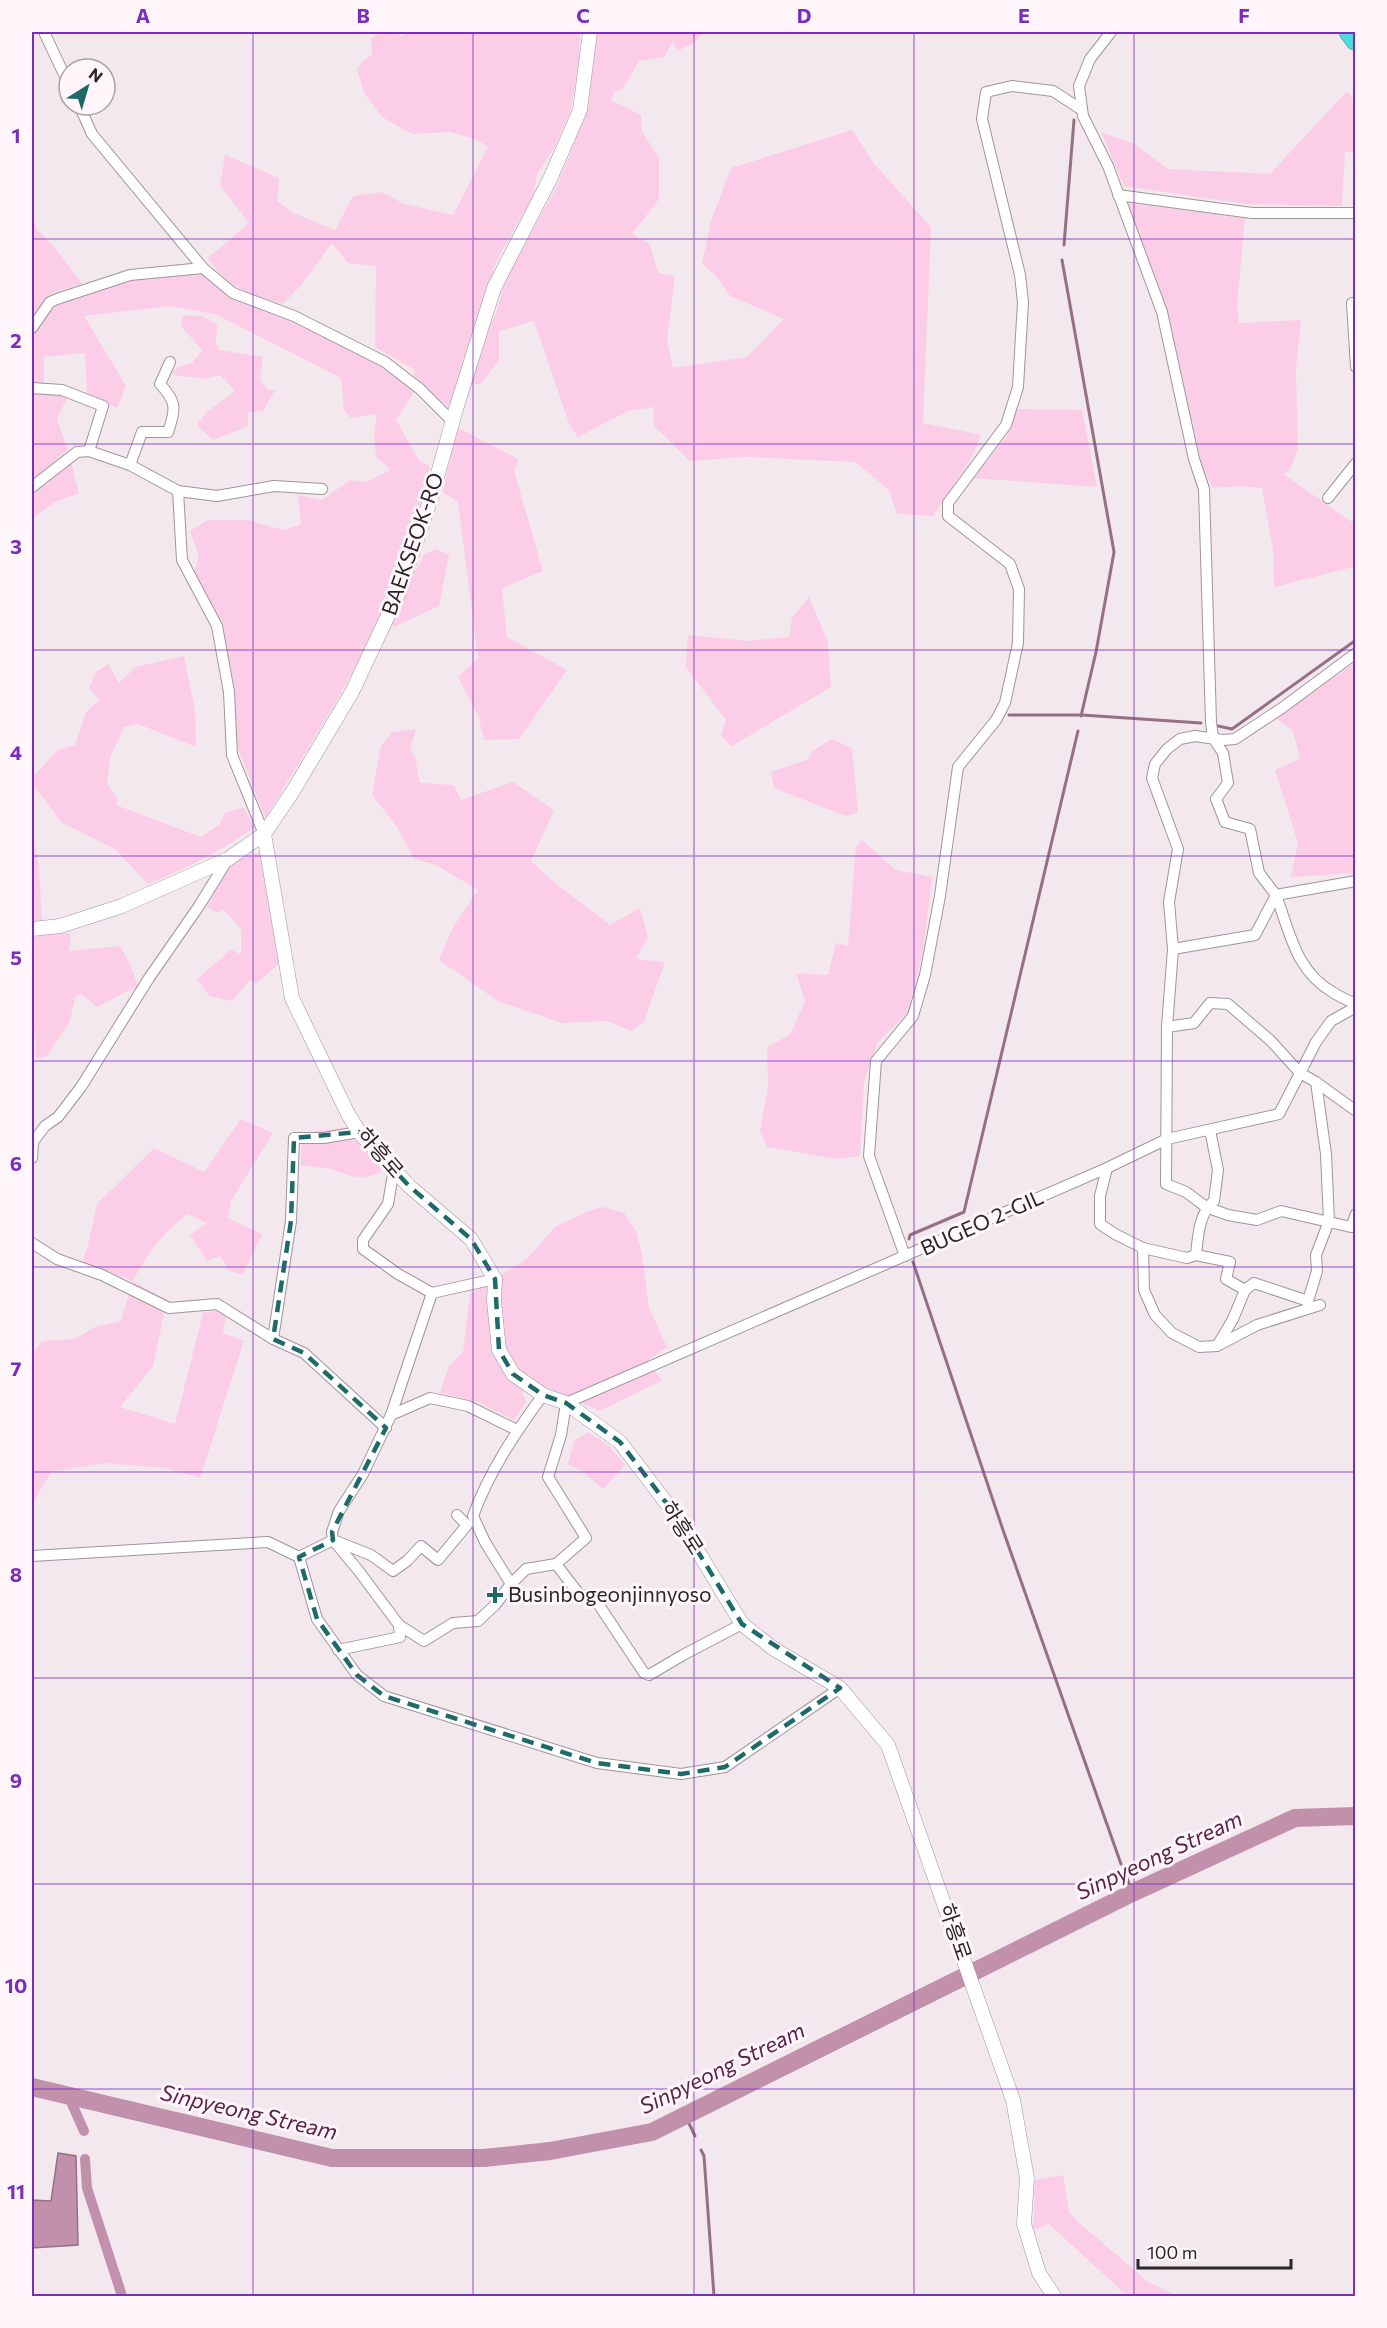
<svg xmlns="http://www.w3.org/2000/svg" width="1387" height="2328" font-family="Commissioner,'Noto Sans KR',sans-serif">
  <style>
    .green { fill: #fccde7 }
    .water { fill: #c190ab; stroke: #947084; stroke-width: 1.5 }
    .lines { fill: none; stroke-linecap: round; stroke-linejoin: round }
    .stream { stroke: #947084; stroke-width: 3 }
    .canal { stroke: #c190ab; stroke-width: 10 }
    .river { stroke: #c190ab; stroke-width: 18 }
    .minor-casing { stroke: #9e959a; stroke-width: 12 }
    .tertiary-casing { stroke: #9e959a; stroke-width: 15 }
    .motorway-casing { stroke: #439b9b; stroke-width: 22 }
    .minor { stroke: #fff; stroke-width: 10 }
    .tertiary { stroke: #fff; stroke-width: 14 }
    .motorway { stroke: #51dad9; stroke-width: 21 }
    .marked { fill: none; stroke: #1d6a69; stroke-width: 4.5; stroke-dasharray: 12 8; stroke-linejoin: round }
    .grid { fill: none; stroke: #7b2cbf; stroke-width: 1.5; stroke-opacity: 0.55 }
    .poi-dot { fill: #1d6a69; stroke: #fef6fa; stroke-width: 2 }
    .labels { text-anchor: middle; stroke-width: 6; stroke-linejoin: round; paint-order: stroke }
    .street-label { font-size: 21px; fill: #2a2628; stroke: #fef6fa }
    .poi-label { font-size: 21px; fill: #2a2628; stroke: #fef6fa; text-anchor: start }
    .water-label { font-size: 22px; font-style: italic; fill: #5c2147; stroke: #fef6fa }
    .neatline { fill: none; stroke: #7b2cbf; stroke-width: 2 }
    .grid-label { font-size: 20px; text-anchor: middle; font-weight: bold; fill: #7b2cbf }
  </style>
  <rect width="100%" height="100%" fill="#f3e8ed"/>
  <g class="green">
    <path d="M382,32H394L401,37L406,32H580L579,61L571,110L553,150L537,174L534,194L497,260L449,408L414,376L415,370L375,347L376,266L348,263L332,243L301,285L283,304C247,292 230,290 208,258L249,223L220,185L225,155L279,178L277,201L293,213L335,230L353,196L382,192L404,204L453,215L488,147L477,140L451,132L412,134L382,117L364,93L357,69L363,61L372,55L371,38Z"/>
    <path d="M594,32H705L691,45L679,50L672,43L664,57L639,61L623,88L614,93L611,100L641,115L642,132L659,158V199L632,234L650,244L658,273L675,276L667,340L673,368L747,357L784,319L730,296L717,277L702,264L711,221L731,168L852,130L875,165L931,227L923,423L981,435L972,457L933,516L897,514L889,490L855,462L745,457L690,461L653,425L654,407L628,411L578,437L570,426L534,321L499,331V360L481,384H470L485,334L495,316L506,278L557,186L570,155L585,109Z"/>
    <path d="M1347,91L1355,102V152H1345L1342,206L1246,204L1124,186L1101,132L1134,144L1168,169L1270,174Z"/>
    <path d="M1127,203L1245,218L1237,306L1239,323L1301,320L1296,369L1298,447L1291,468L1283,474L1355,524V564L1353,567L1274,587L1273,549L1262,488L1240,486L1212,488L1202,465L1174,340Z"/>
    <path d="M32,215L37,229L57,250L82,284L52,293L32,316Z"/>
    <path d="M202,272L226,294L295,321L368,358L393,373L414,392L396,420L419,460L429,466V476C417,515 406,556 390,594C357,673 310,745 265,818L238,748L223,623L194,573L199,556L190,531L208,520H247L284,530L301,524L298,495L322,500L350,480L365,482L391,470L376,457L374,434L377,414L351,418L344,410L341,378L215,314L170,306L84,316L126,386L117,408L87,395L85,353L44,357V386L32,385V336L55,304L122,281Z"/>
    <path d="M186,315L202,316L217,324L216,343L219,350L263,357L260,380L268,390H275L263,411L248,412V426L213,440L197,425L206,413L235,391L220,375L205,379L171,375L178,367L192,363L202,350L181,326V318Z"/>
    <path d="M32,391L68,396L57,419L68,450L32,480Z"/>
    <path d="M1018,409L1082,410L1097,487L974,478L1007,436Z"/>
    <path d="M456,427L518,459L514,471L543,571L502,588L507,637L567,670L519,739L484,740L478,715L458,677L478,658L458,502L443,492Z"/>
    <path d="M71,461L79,493L53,503L32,519V492Z"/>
    <path d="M437,549L449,556L439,606L394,627L391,622L424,554Z"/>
    <path d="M809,597L828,642L831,687L732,746L721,736L726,720L686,667L688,635L747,641L789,637L792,618Z"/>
    <path d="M184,656L195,710L196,747L138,724L124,727L110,757L107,784L118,799L116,805L201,837L220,824L225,813L243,807L254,827C221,852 186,868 148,884L115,849L61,822L32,783V778L57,751L75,745L86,712L99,700L89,688L96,672L108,664L119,683L136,667Z"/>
    <path d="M1355,663V873L1291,877L1298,843L1275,770L1300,759L1293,731L1276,718Z"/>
    <path d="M416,729L410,748L415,757L420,783L454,785L461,800L513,782L554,810L531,861L555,883L610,925L640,908L648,937L636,959L665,962L644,1022L632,1031L607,1021L562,1023L498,1001L439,960L452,929L478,890L436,865L414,859L397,827L372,795L381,746L393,732Z"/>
    <path d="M832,739L852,748L858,813L845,816L774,788L771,772L809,759L812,751Z"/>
    <path d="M862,840L896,870L932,877L923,952L908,1012L877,1043L864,1082L860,1156L836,1159L767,1147L760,1131L768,1087L767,1047L790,1035L805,1001L796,973L828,975L836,943L848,946L856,847Z"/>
    <path d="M34,843C41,864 40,898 42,921L32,922V847Z"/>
    <path d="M260,853L280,963L256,984L251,979L232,1001L209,996L197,979L231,950L241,954V929L223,909L217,913L207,907C223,880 226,859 260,853Z"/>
    <path d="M71,933L69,951L120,946L130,964L138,986L97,1007L81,994L76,996L69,1023L46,1057L36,1058V1041L32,1029V935Z"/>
    <path d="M241,1119L273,1133L231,1201L228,1218L262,1234L243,1274L229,1271L220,1256L207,1261L190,1235L207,1223L188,1214C164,1231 146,1255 133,1281L167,1300L153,1366L120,1407L175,1424L203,1313L216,1310L226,1316L223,1333L244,1341L200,1478L165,1468L104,1463L51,1472L34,1501H32V1354L42,1341L75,1339L95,1327L121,1321L133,1281L82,1262L88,1245L97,1204L154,1148L204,1172Z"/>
    <path d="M367,1125L387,1144L381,1172L364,1178L351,1176L331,1169L301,1165L302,1133Z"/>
    <path d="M603,1207L624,1213L636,1231L642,1254L649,1308L667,1347L646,1362L663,1380L600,1411L536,1383L522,1392L526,1402L514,1420L478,1402L440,1393L449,1366L463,1352L470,1294L527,1259L555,1227L586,1212Z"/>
    <path d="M588,1432L608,1445L625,1465L603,1489L586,1474L568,1464L574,1441Z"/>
    <path d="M1063,2175L1069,2212L1077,2221L1148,2282L1178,2296H1132L1122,2291L1049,2224L1033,2230L1035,2180Z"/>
  </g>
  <path class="water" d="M58,2153L76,2156L78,2245L32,2248V2200L51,2201Z"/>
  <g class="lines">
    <g class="stream">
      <path d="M1064,245L1074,120"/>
      <path d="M1062,260L1114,552L1096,652L1081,716"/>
      <path d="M1009,715H1082L1201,723"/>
      <path d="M1218,726L1232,729L1356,640"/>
      <path d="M909,1239L910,1235L964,1212L1078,731"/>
      <path d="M913,1262L1004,1533L1121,1864"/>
      <path d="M1127,1878L1132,1893"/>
      <path d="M685,2115L695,2136"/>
      <path d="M701,2150L704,2156L714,2296"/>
    </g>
    <g class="canal">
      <path d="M68,2095L84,2131"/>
      <path d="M85,2159L87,2188L122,2296"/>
    </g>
    <path class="river" d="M32,2087L332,2158H484L550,2151L652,2132L1132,1893L1295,1818L1356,1816"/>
    <defs>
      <g id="minor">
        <path d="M44,32L69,85"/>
        <path d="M1111,32L1090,59L1079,86L1083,116L1108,166L1162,312L1194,459L1204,489L1211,722L1213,738L1223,753L1228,783L1216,799L1225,822L1250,829L1259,873L1276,895L1255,935L1173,949"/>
        <path d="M79,105L92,134L203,268L233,293L294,316L385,362L420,389L452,421"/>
        <path d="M1118,195L1252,213H1356"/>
        <path d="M1356,303H1352L1356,367"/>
        <path d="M32,328L50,302L57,299L130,275L203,268"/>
        <path d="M32,388L62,390L103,406L89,451L77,452L32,487"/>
        <path d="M89,451L130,465L178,491L182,560L217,626L229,692L232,755L264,834"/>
        <path d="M130,465L142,432H168C176,409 177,402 160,384L170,362"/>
        <path d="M178,491L217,496L274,486L322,489"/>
        <path d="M1328,498L1356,463"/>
        <path d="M1356,653L1282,708L1235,739L1223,740L1195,736L1180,739L1167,749L1155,764L1152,778L1178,849L1169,902L1173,949L1167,1027L1166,1184L1186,1192L1206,1207L1228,1215L1257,1220L1281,1211L1351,1227L1356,1214"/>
        <path d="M1356,881L1276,895C1290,933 1296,972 1334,993C1341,997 1347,1001 1356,1003"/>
        <path d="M1167,1027L1194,1023L1210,1003L1228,1004L1271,1041L1300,1073L1316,1082L1356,1111"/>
        <path d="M359,1132L324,1138H294L291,1221L273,1339L304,1353L386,1428"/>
        <path d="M32,1158L33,1142L45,1126L58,1117L81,1087L149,978L199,906L228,859"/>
        <path d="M394,1168L388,1204L363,1240V1249L398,1274L432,1293"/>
        <path d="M1107,1168L1100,1196V1224L1115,1234L1143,1248L1144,1290L1155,1315L1172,1333L1199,1347L1217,1346L1257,1325L1320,1305"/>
        <path d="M32,1243L57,1259L102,1275L169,1308L217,1304L273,1339"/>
        <path d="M1143,1248L1187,1258L1196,1255L1230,1262L1226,1279L1245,1290"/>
        <path d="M1196,1255C1198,1236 1199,1213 1214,1201L1218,1170L1210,1130"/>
        <path d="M905,1256L869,1156L876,1061L913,1016L925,975L940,896L958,767L996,720L1005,703L1018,643L1019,589L1010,564L948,516V503L1006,425L1018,387L1023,302L1020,275L982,119L986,92L1012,86L1053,91L1082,110"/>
        <path d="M1310,1308L1308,1301L1317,1271L1316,1255L1329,1221L1326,1154L1316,1082"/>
        <path d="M1217,1346L1233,1319L1245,1290L1254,1283L1308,1301"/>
        <path d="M391,1415L432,1293L495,1279"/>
        <path d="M32,1556L268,1542L299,1557L317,1619L357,1675L384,1696L597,1763L681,1774L725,1767L840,1688"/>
        <path d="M299,1557L333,1540L371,1555L393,1571L407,1561L421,1546L438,1560L467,1525L457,1515"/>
        <path d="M556,1564L586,1538L548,1477L561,1435L566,1403L1107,1168L1167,1139L1279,1114L1316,1042L1331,1021L1356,1007"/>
        <path d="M511,1584L485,1542L473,1516C489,1472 515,1433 543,1395"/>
        <path d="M399,1625L358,1570L333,1540L332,1532L339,1511L363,1474L391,1415L430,1398L468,1406L517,1430"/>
        <path d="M338,1650L400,1637L399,1625L424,1641L453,1623L478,1621L495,1605L511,1584L526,1569L556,1564L579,1594L595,1599L644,1673L649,1675L683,1655L742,1624"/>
      </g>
      <g id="tertiary">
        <path d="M264,834L292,998L348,1114L359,1132L409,1186L471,1239L495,1279L494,1301L499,1350L513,1374L543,1395L566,1403L620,1442L677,1517L742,1624L774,1649L840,1688L888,1745L1013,2100L1027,2178L1024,2224L1039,2273L1054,2296"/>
        <path d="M32,929L60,926L122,906L228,859L264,834L293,791L352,692L400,590L432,495L456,409L494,288L550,179L580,110L590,32"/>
      </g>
      <path id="motorway" d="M1350,32L1356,40"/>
    </defs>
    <use href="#minor" class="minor-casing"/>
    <use href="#tertiary" class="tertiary-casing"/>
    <use href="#motorway" class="motorway-casing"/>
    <use href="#minor" class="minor"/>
    <use href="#tertiary" class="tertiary"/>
    <use href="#motorway" class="motorway"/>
  </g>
  <path class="marked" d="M359,1132L409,1186L471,1239L495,1279L499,1350L513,1374L543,1395L566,1403L620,1442L677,1517L742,1624L840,1688L725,1767L681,1774L597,1763L384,1696L357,1675L317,1619L299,1557L333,1540L332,1532L386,1428L304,1353L273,1339L291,1221L294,1138Z"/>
  <path class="grid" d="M253,32V2296M473,32V2296M694,32V2296M914,32V2296M1134,32V2296M32,239H1356M32,444H1356M32,650H1356M32,856H1356M32,1061H1356M32,1267H1356M32,1472H1356M32,1678H1356M32,1884H1356M32,2089H1356"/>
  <path class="poi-dot" d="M492 1586h6v6h6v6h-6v6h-6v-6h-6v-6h6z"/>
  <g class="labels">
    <g class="street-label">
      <text transform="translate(413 544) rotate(-71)" y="7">BAEKSEOK-RO</text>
      <text transform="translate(380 1153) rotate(49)" y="7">하흥로</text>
      <text transform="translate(982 1223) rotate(-24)" y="7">BUGEO 2-GIL</text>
      <text transform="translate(682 1528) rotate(57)" y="7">하흥로</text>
      <text transform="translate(955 1932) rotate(71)" y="7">하흥로</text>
    </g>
    <g class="poi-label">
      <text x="508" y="1602">Businbogeonjinnyoso</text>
    </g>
    <g class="water-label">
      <text transform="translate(1159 1855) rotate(-25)" y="8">Sinpyeong Stream</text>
      <text transform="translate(722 2068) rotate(-26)" y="8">Sinpyeong Stream</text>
      <text transform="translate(249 2112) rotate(13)" y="8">Sinpyeong Stream</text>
    </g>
  </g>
  <rect width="1387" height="2328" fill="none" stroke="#fef6fa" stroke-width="66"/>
  <g transform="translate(87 87) rotate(37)"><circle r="28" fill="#fef6fa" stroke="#a9a3a6" stroke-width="1.5"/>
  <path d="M0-4.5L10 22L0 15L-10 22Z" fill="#1d6a69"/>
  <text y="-9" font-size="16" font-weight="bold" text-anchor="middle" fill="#2a2628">N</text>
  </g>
  <path d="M1138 2259v9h153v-9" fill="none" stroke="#2a2628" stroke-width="3"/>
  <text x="1147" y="2259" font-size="18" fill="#2a2628" stroke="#fef6fa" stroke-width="4.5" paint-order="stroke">100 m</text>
  <rect x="33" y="33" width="1321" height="2262" class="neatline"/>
  <g class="grid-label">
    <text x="143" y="23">A</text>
    <text x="363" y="23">B</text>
    <text x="583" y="23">C</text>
    <text x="804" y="23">D</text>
    <text x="1024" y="23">E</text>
    <text x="1244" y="23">F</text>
    <text x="16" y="143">1</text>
    <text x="16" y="348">2</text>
    <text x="16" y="554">3</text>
    <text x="16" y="760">4</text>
    <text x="16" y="965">5</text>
    <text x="16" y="1171">6</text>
    <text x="16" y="1376">7</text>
    <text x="16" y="1582">8</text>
    <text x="16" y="1788">9</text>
    <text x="16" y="1993">10</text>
    <text x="16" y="2199">11</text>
  </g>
</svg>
